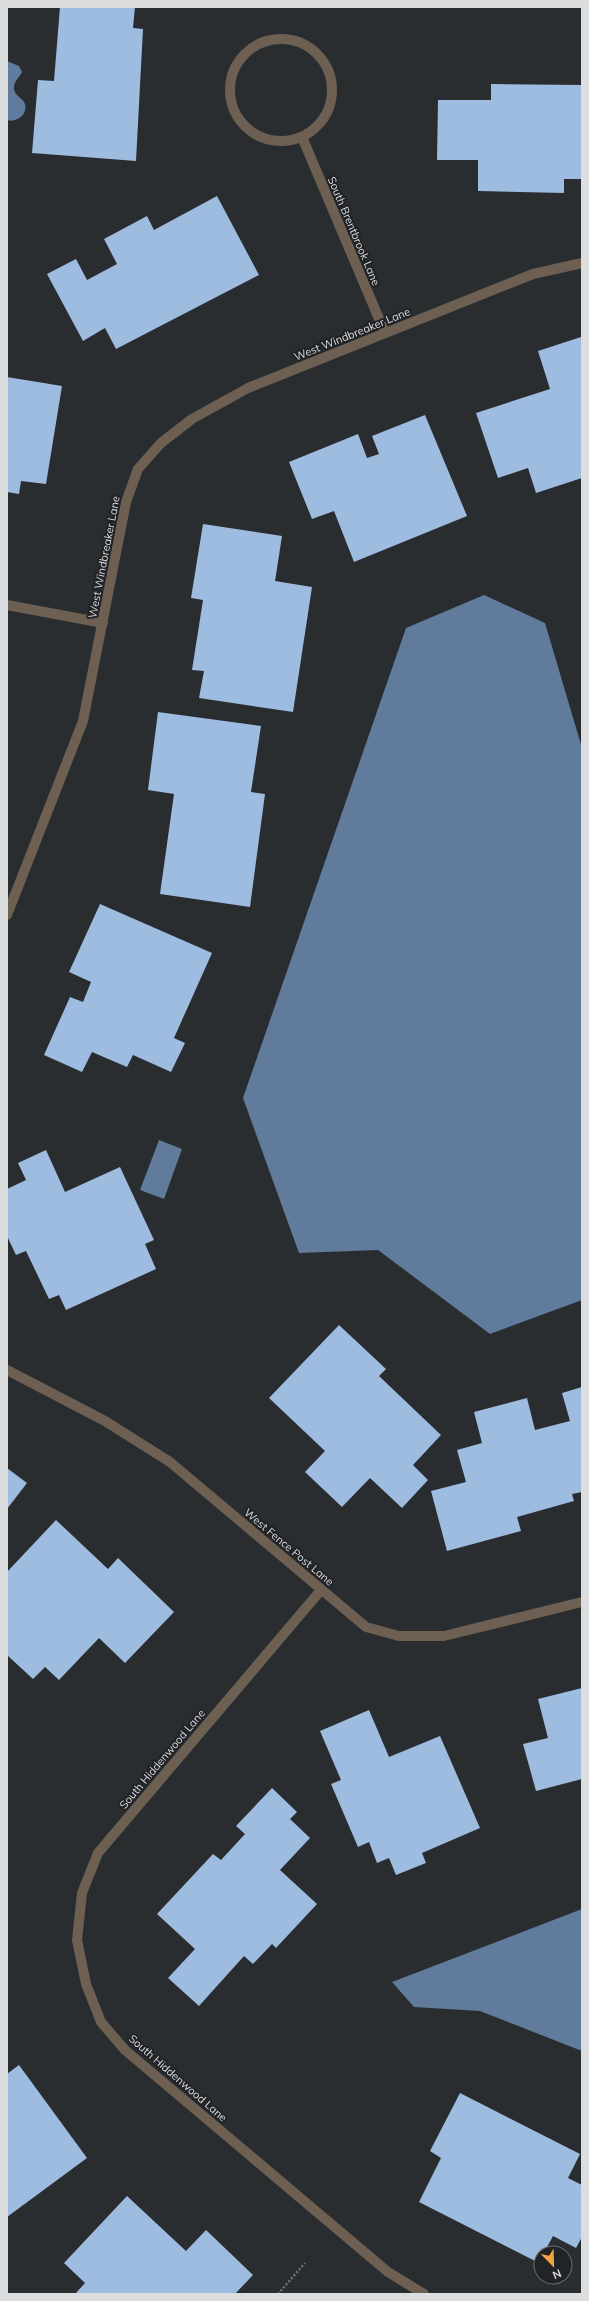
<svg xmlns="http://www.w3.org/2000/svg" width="589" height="2301" font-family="Mulish,sans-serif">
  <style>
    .water { fill: #607b9c }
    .building { fill: #9ebbe0 }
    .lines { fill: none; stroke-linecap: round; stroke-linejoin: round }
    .path { stroke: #707375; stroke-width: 2.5; stroke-dasharray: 2 2; stroke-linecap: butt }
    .service { stroke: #6d6052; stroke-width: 10 }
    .minor { stroke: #6d6052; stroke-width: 10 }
    .labels { text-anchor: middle; stroke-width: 4; stroke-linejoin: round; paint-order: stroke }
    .street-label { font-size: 11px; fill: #dbdddf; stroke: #212326 }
  </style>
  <rect width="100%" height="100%" fill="#2a2d30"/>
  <g class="water">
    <path d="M7,61L19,66L22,72C19,78 13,82 14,89C15,96 23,98 25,104C28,115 16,123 7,120Z"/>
    <path d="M484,595L545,623L582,748V1300L490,1334L378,1250L299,1253L243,1098L406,628Z"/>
    <path d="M159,1140L182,1149L164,1199L140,1190Z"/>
    <path d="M582,1909V2051L480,2011L414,2007L392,1982Z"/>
  </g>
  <g class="building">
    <path d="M60,7H135L133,28L143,29L136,161L32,153L38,80L54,81Z"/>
    <path d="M491,84L582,85V179H564V193L478,191V160H437L438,100H491Z"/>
    <path d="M217,196L259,275L116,349L105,328L83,341L47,274L76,259L87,280L117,264L104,239L147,216L154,230Z"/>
    <path d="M581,337L582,478L536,493L528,468L498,478L476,413L550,389L538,351Z"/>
    <path d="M7,377L62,386L46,484L21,481L19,494L7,492Z"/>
    <path d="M425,415L467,516L354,562L334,511L312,519L289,462L358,434L367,458L379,454L372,436Z"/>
    <path d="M203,524L282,536L275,581L312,587L293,712L199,698L204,671L192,670L203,600L191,598Z"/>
    <path d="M158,712L261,726L251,792L265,794L250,907L160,894L174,794L148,790Z"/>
    <path d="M100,904L212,953L174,1038L185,1043L171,1072L133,1055L127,1067L92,1052L82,1072L44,1055L70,997L83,1002L91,982L69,972Z"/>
    <path d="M46,1150L65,1192L120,1167L154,1240L145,1244L156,1269L66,1310L59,1295L49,1299L26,1251L16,1255L7,1236V1189L26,1180L18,1163Z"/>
    <path d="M339,1325L386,1369L379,1376L441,1435L413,1465L428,1480L402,1508L370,1478L342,1507L305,1472L325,1451L269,1398Z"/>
    <path d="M582,1387V1492L572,1494L574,1501L517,1517L521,1531L447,1551L431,1491L466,1482L457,1450L482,1443L474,1412L527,1398L535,1430L570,1421L562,1393Z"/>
    <path d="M7,1468L27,1483L7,1509Z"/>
    <path d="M56,1520L108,1569L118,1558L174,1612L125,1663L99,1638L59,1680L45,1667L33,1679L7,1655V1572Z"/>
    <path d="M582,1688V1779L536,1791L523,1744L548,1738L538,1699Z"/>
    <path d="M369,1710L389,1757L440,1736L480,1828L422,1853L426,1863L396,1875L389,1858L377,1863L369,1842L358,1847L331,1784L341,1780L320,1731Z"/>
    <path d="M272,1788L297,1812L290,1819L310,1838L280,1870L317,1904L276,1948L272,1944L253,1964L244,1956L199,2006L168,1978L195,1949L157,1914L213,1854L221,1860L245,1834L236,1826Z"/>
    <path d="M19,2065L87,2158L7,2217V2074Z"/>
    <path d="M460,2093L580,2154L568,2178L582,2185V2237L576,2248L553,2236L544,2253H541L539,2263L419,2202L441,2158L430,2151Z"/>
    <path d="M127,2196L186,2251L206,2230L253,2275L235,2294H75L85,2283L64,2263Z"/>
  </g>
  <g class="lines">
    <path class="path" d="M278,2294L305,2263"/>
    <path class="service" d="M7,605L103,623"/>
    <g class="minor">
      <circle cx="281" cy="90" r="51"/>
      <path d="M302,137L385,333"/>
      <path d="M7,915L83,721L126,502L138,469L161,443L192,419L248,388L533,274L582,263"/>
      <path d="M7,1370L105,1421L170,1462L366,1627L399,1636H444L582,1602"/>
      <path d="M321,1590L98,1853L82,1893L77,1940L86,1984L101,2022L125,2050L388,2272L424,2294"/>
    </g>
  </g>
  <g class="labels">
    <g class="street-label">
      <text transform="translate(354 231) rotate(67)" y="4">South Brentbrook Lane</text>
      <text transform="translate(352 334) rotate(-22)" y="4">West Windbreaker Lane</text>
      <text transform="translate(104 557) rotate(-79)" y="4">West Windbreaker Lane</text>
      <text transform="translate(289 1547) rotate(40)" y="4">West Fence Post Lane</text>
      <text transform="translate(162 1759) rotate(-50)" y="4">South Hiddenwood Lane</text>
      <text transform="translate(178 2078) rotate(41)" y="4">South Hiddenwood Lane</text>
    </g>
  </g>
  <rect width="589" height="2301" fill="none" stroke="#dbdddf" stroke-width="16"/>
  <g transform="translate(553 2265) rotate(157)"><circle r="19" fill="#212326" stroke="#6b6d70"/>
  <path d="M0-3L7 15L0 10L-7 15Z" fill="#f3a442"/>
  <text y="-6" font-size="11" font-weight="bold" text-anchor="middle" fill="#dbdddf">N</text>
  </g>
</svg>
